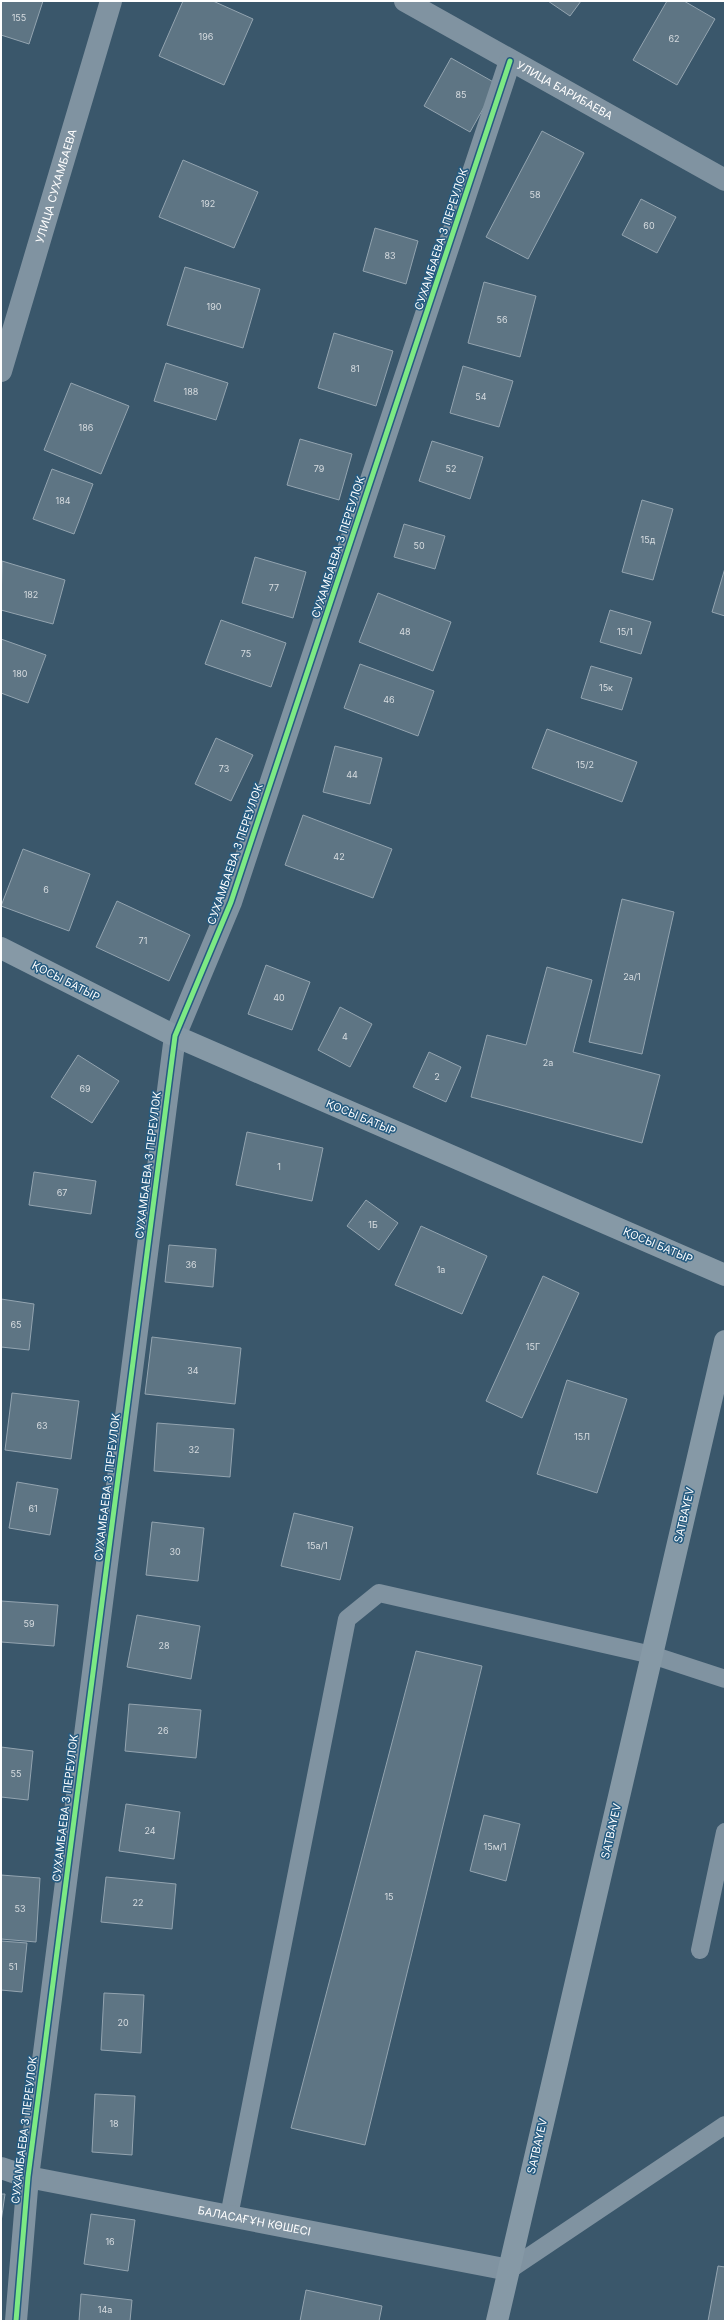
<svg xmlns="http://www.w3.org/2000/svg" width="726" height="2322" font-family="Inter,sans-serif">
  <style>
    .building { fill: #5e7584; stroke: #93a4b0 }
    .lines { fill: none; stroke-linecap: round; stroke-linejoin: round }
    .lane { stroke: #8093a1; stroke-width: 18 }
    .street { stroke: #8093a1; stroke-width: 22 }
    .secondary { stroke: #8699a6; stroke-width: 22 }
    .cycleway-casing { stroke: #255b80; stroke-width: 8 }
    .cycleway { stroke: #7ce984; stroke-width: 5 }
    .labels { text-anchor: middle; stroke-width: 3; stroke-linejoin: round; paint-order: stroke }
    .number-label { font-size: 9px; fill: #d7dce0 }
    .street-label { font-size: 11px; fill: #fff; stroke: #255b80 }
  </style>
  <rect width="100%" height="100%" fill="#3a576b"/>
  <g class="building">
    <path d="M1,1H43L29,44L1,35Z"/>
    <path d="M183,1H213L253,19L224,85L159,56Z"/>
    <path d="M548,1H581L570,16Z"/>
    <path d="M667,1H684L715,19L677,85L633,60Z"/>
    <path d="M451,58L497,84L470,132L424,106Z"/>
    <path d="M542,131L584,153L528,259L486,237Z"/>
    <path d="M183,160L258,192L234,248L159,217Z"/>
    <path d="M641,199L676,217L657,253L622,235Z"/>
    <path d="M375,228L418,241L406,284L363,271Z"/>
    <path d="M185,267L260,289L243,348L167,325Z"/>
    <path d="M484,282L536,296L520,357L468,343Z"/>
    <path d="M334,333L393,351L376,406L318,388Z"/>
    <path d="M166,363L228,383L216,420L154,401Z"/>
    <path d="M463,366L513,381L499,427L450,413Z"/>
    <path d="M71,383L129,406L101,474L44,450Z"/>
    <path d="M300,439L352,454L339,500L287,485Z"/>
    <path d="M432,441L483,457L470,499L419,481Z"/>
    <path d="M52,469L93,484L74,534L33,519Z"/>
    <path d="M642,500L673,509L653,580L622,572Z"/>
    <path d="M404,524L445,536L435,569L394,557Z"/>
    <path d="M255,557L306,572L293,618L242,603Z"/>
    <path d="M2,561L65,580L53,624L1,610Z"/>
    <path d="M725,568V616L712,612Z"/>
    <path d="M378,593L451,622L433,671L359,642Z"/>
    <path d="M610,610L651,622L641,654L600,642Z"/>
    <path d="M221,620L286,643L271,687L205,664Z"/>
    <path d="M1,639L46,655L28,703L1,693Z"/>
    <path d="M360,664L434,691L418,736L344,708Z"/>
    <path d="M591,666L632,678L622,710L581,698Z"/>
    <path d="M547,729L637,762L622,802L532,768Z"/>
    <path d="M216,738L253,755L231,801L195,784Z"/>
    <path d="M335,746L382,758L370,804L323,792Z"/>
    <path d="M303,815L392,849L373,898L285,865Z"/>
    <path d="M23,849L90,874L69,931L1,906Z"/>
    <path d="M622,899L674,912L642,1054L589,1042Z"/>
    <path d="M117,901L190,935L169,981L96,947Z"/>
    <path d="M266,965L310,982L292,1030L248,1014Z"/>
    <path d="M547,967L592,980L573,1052L660,1075L642,1143L471,1097L487,1035L526,1045Z"/>
    <path d="M340,1007L372,1024L350,1067L318,1050Z"/>
    <path d="M429,1052L461,1067L446,1102L413,1087Z"/>
    <path d="M78,1055L119,1081L92,1123L51,1097Z"/>
    <path d="M247,1132L323,1148L312,1201L236,1185Z"/>
    <path d="M34,1172L96,1181L91,1214L29,1205Z"/>
    <path d="M366,1200L398,1223L379,1250L347,1226Z"/>
    <path d="M421,1226L487,1256L462,1314L395,1285Z"/>
    <path d="M169,1245L216,1249L213,1287L165,1282Z"/>
    <path d="M543,1276L579,1293L522,1418L486,1401Z"/>
    <path d="M1,1299L34,1304L29,1350L1,1347Z"/>
    <path d="M152,1337L241,1348L235,1404L145,1394Z"/>
    <path d="M567,1380L627,1399L597,1493L537,1474Z"/>
    <path d="M12,1393L79,1401L71,1459L5,1450Z"/>
    <path d="M157,1423L234,1429L230,1477L154,1471Z"/>
    <path d="M17,1482L58,1489L50,1535L9,1528Z"/>
    <path d="M294,1513L353,1527L340,1580L281,1566Z"/>
    <path d="M152,1522L204,1528L198,1581L146,1575Z"/>
    <path d="M1,1601L58,1605L54,1646L1,1642Z"/>
    <path d="M137,1615L200,1626L191,1679L127,1667Z"/>
    <path d="M416,1651L482,1666L365,2145L291,2128Z"/>
    <path d="M129,1704L201,1710L196,1758L125,1751Z"/>
    <path d="M1,1747L33,1751L28,1800L1,1797Z"/>
    <path d="M126,1804L180,1812L174,1859L119,1851Z"/>
    <path d="M484,1815L520,1824L506,1881L470,1871Z"/>
    <path d="M1,1875L40,1878L36,1942L1,1939Z"/>
    <path d="M106,1877L176,1884L172,1929L101,1922Z"/>
    <path d="M1,1941L27,1943L22,1992L1,1990Z"/>
    <path d="M104,1993L144,1995L141,2053L101,2050Z"/>
    <path d="M95,2094L135,2096L132,2155L92,2152Z"/>
    <path d="M1,2194H5L1,2222Z"/>
    <path d="M91,2214L135,2220L128,2271L84,2264Z"/>
    <path d="M718,2266L725,2267V2321H708Z"/>
    <path d="M306,2290L382,2306L379,2321H300Z"/>
    <path d="M81,2294L132,2300L130,2321H79Z"/>
  </g>
  <g class="lines">
    <g class="lane">
      <path d="M700,1950L725,1832"/>
      <path d="M229,2216L347,1619L379,1593L652,1655L725,1679"/>
      <path d="M509,2270L725,2125"/>
    </g>
    <g class="street">
      <path id="s1" d="M405,1L725,180"/>
      <path id="s2" d="M1,371L111,1"/>
      <path id="s3" d="M1,2168L28,2177L509,2270"/>
      <path d="M16,2321L28,2177L175,1036L231,902L510,61"/>
    </g>
    <g class="secondary">
      <path d="M1,948L175,1036L725,1275"/>
      <path d="M497,2321L725,1341"/>
    </g>
    <defs>
      <path id="cycleway" d="M16,2321L28,2177L175,1036L231,902L510,61"/>
    </defs>
    <use href="#cycleway" class="cycleway-casing"/>
    <use href="#cycleway" class="cycleway"/>
  </g>
  <g class="labels">
    <g class="number-label">
      <text x="19" y="21">155</text>
      <text x="206" y="40">196</text>
      <text x="674" y="42">62</text>
      <text x="461" y="98">85</text>
      <text x="535" y="198">58</text>
      <text x="208" y="207">192</text>
      <text x="649" y="229">60</text>
      <text x="390" y="259">83</text>
      <text x="214" y="310">190</text>
      <text x="502" y="323">56</text>
      <text x="355" y="372">81</text>
      <text x="191" y="395">188</text>
      <text x="481" y="400">54</text>
      <text x="86" y="431">186</text>
      <text x="319" y="472">79</text>
      <text x="451" y="472">52</text>
      <text x="63" y="504">184</text>
      <text x="648" y="543">15д</text>
      <text x="419" y="549">50</text>
      <text x="274" y="591">77</text>
      <text x="31" y="598">182</text>
      <text x="405" y="635">48</text>
      <text x="625" y="635">15/1</text>
      <text x="246" y="657">75</text>
      <text x="20" y="677">180</text>
      <text x="606" y="691">15к</text>
      <text x="389" y="703">46</text>
      <text x="585" y="768">15/2</text>
      <text x="224" y="772">73</text>
      <text x="352" y="778">44</text>
      <text x="339" y="860">42</text>
      <text x="46" y="893">6</text>
      <text x="143" y="944">71</text>
      <text x="632" y="980">2а/1</text>
      <text x="279" y="1001">40</text>
      <text x="345" y="1040">4</text>
      <text x="548" y="1066">2а</text>
      <text x="437" y="1080">2</text>
      <text x="85" y="1092">69</text>
      <text x="279" y="1170">1</text>
      <text x="62" y="1196">67</text>
      <text x="373" y="1228">1Б</text>
      <text x="191" y="1268">36</text>
      <text x="441" y="1273">1а</text>
      <text x="16" y="1328">65</text>
      <text x="533" y="1350">15Г</text>
      <text x="193" y="1374">34</text>
      <text x="42" y="1429">63</text>
      <text x="582" y="1440">15Л</text>
      <text x="194" y="1453">32</text>
      <text x="33" y="1512">61</text>
      <text x="317" y="1549">15а/1</text>
      <text x="175" y="1555">30</text>
      <text x="29" y="1627">59</text>
      <text x="164" y="1649">28</text>
      <text x="163" y="1734">26</text>
      <text x="16" y="1777">55</text>
      <text x="150" y="1834">24</text>
      <text x="495" y="1850">15м/1</text>
      <text x="389" y="1900">15</text>
      <text x="138" y="1906">22</text>
      <text x="20" y="1912">53</text>
      <text x="13" y="1970">51</text>
      <text x="123" y="2026">20</text>
      <text x="114" y="2127">18</text>
      <text x="110" y="2245">16</text>
      <text x="105" y="2313">14а</text>
    </g>
    <g class="street-label">
      <text dy="4" stroke="none"><textPath href="#s1" startOffset="183">УЛИЦА БАРИБАЕВА</textPath></text>
      <text dy="4" stroke="none"><textPath href="#s2" startOffset="193">УЛИЦА СУХАМБАЕВА</textPath></text>
      <text transform="translate(441 239) rotate(-72)" y="4">СУХАМБАЕВА 3 ПЕРЕУЛОК</text>
      <text transform="translate(338 547) rotate(-72)" y="4">СУХАМБАЕВА 3 ПЕРЕУЛОК</text>
      <text transform="translate(235 854) rotate(-71)" y="4">СУХАМБАЕВА 3 ПЕРЕУЛОК</text>
      <text transform="translate(66 981) rotate(27)" y="4">ҚОСЫ БАТЫР</text>
      <text transform="translate(361 1117) rotate(23)" y="4">ҚОСЫ БАТЫР</text>
      <text transform="translate(148 1165) rotate(-83)" y="4">СУХАМБАЕВА 3 ПЕРЕУЛОК</text>
      <text transform="translate(658 1245) rotate(23)" y="4">ҚОСЫ БАТЫР</text>
      <text transform="translate(107 1487) rotate(-83)" y="4">СУХАМБАЕВА 3 ПЕРЕУЛОК</text>
      <text transform="translate(684 1515) rotate(-77)" y="4">SATBAYEV</text>
      <text transform="translate(65 1808) rotate(-83)" y="4">СУХАМБАЕВА 3 ПЕРЕУЛОК</text>
      <text transform="translate(611 1831) rotate(-77)" y="4">SATBAYEV</text>
      <text transform="translate(24 2130) rotate(-83)" y="4">СУХАМБАЕВА 3 ПЕРЕУЛОК</text>
      <text transform="translate(537 2146) rotate(-77)" y="4">SATBAYEV</text>
      <text dy="4" stroke="none"><textPath href="#s3" startOffset="259">БАЛАСАҒҰН КӨШЕСІ</textPath></text>
    </g>
  </g>
  <rect width="726" height="2322" fill="none" stroke="#ffffff" stroke-width="4"/>
</svg>
